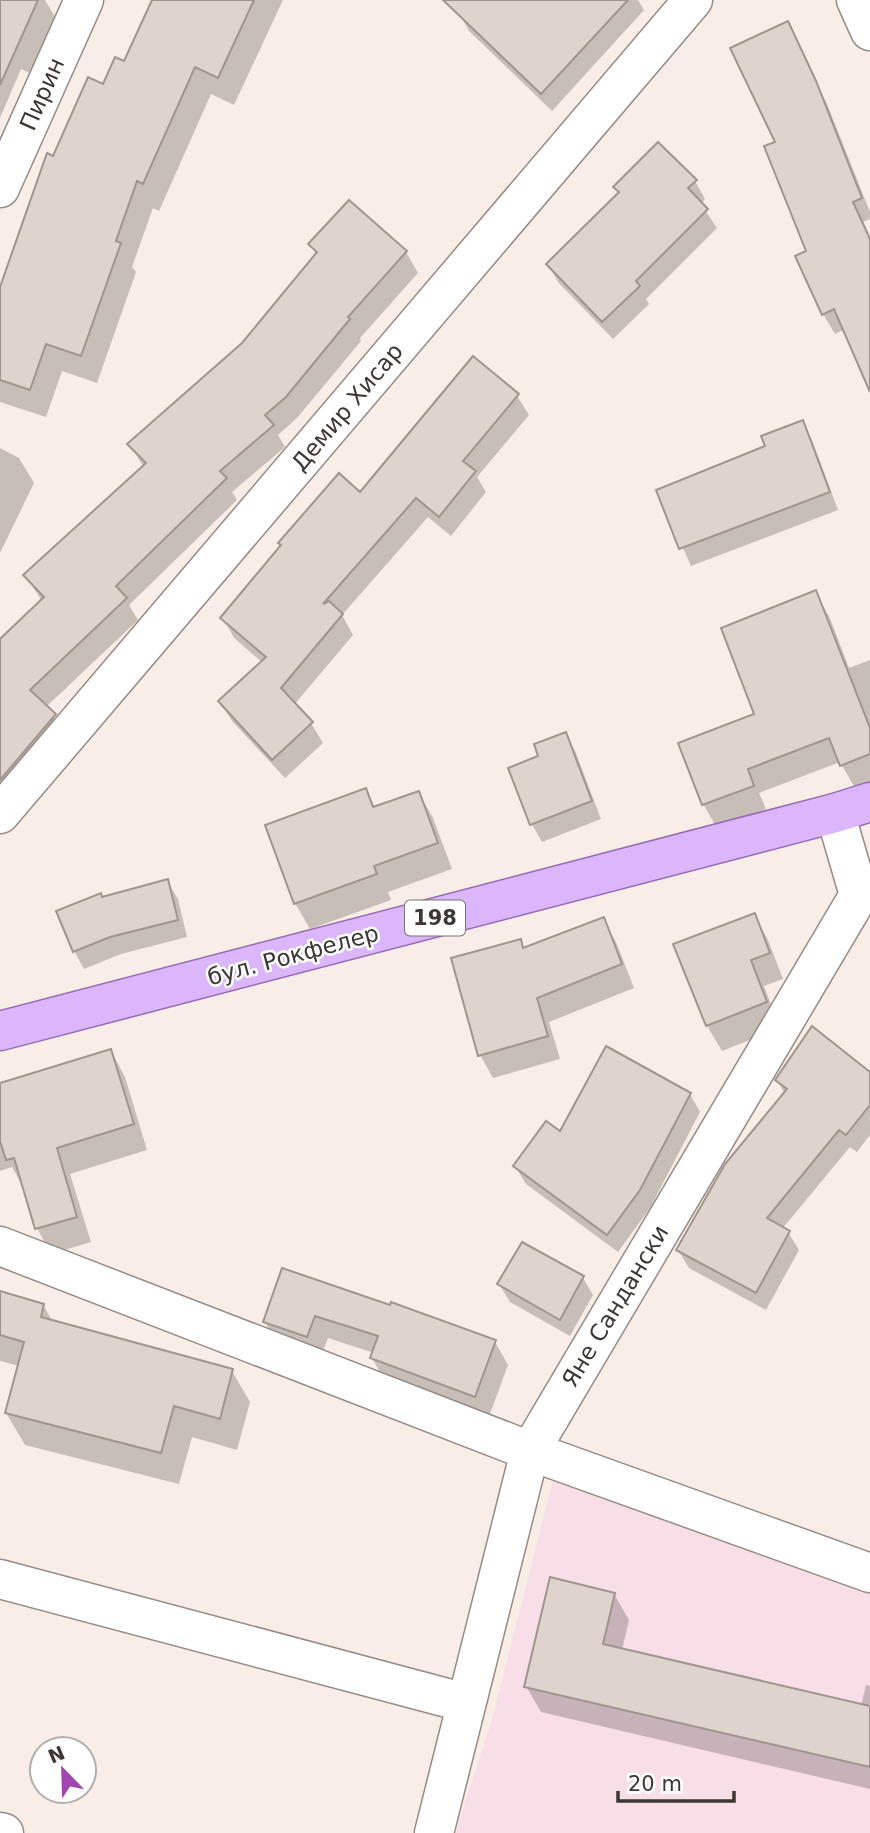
<svg xmlns="http://www.w3.org/2000/svg" width="870" height="1833" font-family="'DejaVu Sans',sans-serif">
  <style>
    .education { fill: #f8dfe7 }
    .shadow { fill: #0003 }
    .building { fill: #dfd4cd; stroke: #9f958e; stroke-width: 2 }
    .lines { fill: none; stroke-linecap: round; stroke-linejoin: round }
    .minor-casing { stroke: #968b85; stroke-width: 41 }
    .primary-casing { stroke: #956ab4; stroke-width: 41 }
    .minor { stroke: #fff; stroke-width: 38 }
    .primary { stroke: #dcb6fb; stroke-width: 38 }
    .labels { text-anchor: middle; stroke-width: 5; stroke-linejoin: round; paint-order: stroke }
    .shield { fill: #fff; stroke: #767371; stroke-width: 2 }
    .shield-label { font-size: 21px; font-weight: bold; fill: #3b3734 }
    .street-label { font-size: 23px; fill: #3b3734; stroke: #fff }
  </style>
  <rect width="100%" height="100%" fill="#f9eee7"/>
  <path class="education" d="M556,1468L870,1575V1833H455L492,1719Z"/>
  <g class="shadow">
    <path d="M0,0H45L58,22L34,75L21,69L0,118Z"/>
    <path d="M154,0H283L234,105L211,94L159,211L153,208L132,267L136,272L97,383L62,371L46,417L0,402V292L54,158L104,86L125,63Z"/>
    <path d="M472,0H638L644,10L552,111L469,31L459,13Z"/>
    <path d="M787,23L827,104L870,212V219L863,222L870,238V388L845,329L835,334L823,314L777,143Z"/>
    <path d="M695,181L705,199L701,204L717,228L646,299L649,304L613,339L558,282L548,264L619,194L615,187Z"/>
    <path d="M310,244L406,252L418,273L360,338L361,341L297,418L278,435L285,447L232,492L237,500L129,605L138,620L46,707L67,736L0,814V657L42,601L25,575L144,468L130,444L243,345L317,256Z"/>
    <path d="M517,396L529,415L477,477L486,492L451,536L428,517L342,615L353,635L294,705L311,723L323,743L285,778L232,721L220,701L263,663L234,638L223,618L360,494Z"/>
    <path d="M802,422L812,440L838,510L691,566L658,491L767,447Z"/>
    <path d="M0,448L19,458L34,483L0,553Z"/>
    <path d="M815,593L829,616L849,668L870,660V782L855,788L840,762L759,793L766,809L717,828L703,804L757,715Z"/>
    <path d="M565,734L575,751L601,819L542,842L532,824L540,757Z"/>
    <path d="M365,790L376,808L419,793L433,818L452,869L388,892L391,900L310,929L295,903Z"/>
    <path d="M167,881L178,899L187,937L121,954L84,969L74,951L102,899Z"/>
    <path d="M754,915L768,940L783,979L764,986L780,1028L722,1051L707,1026L676,945Z"/>
    <path d="M603,919L616,942L634,988L549,1022L560,1059L493,1078L480,1055L520,941L524,949Z"/>
    <path d="M111,1051L125,1077L147,1150L70,1174L91,1242L51,1254L37,1228L22,1185L12,1167L0,1171V1143L9,1141L0,1140V1085Z"/>
    <path d="M870,1074V1135L857,1152L850,1147L782,1229L788,1232L799,1250L766,1310L689,1268L678,1250L785,1094L777,1080Z"/>
    <path d="M690,1094L700,1112L650,1208L618,1252L526,1184L515,1166L561,1133Z"/>
    <path d="M283,1271L495,1342L508,1365L488,1419L385,1381L372,1358L374,1353L328,1338L320,1359L278,1345L265,1322Z"/>
    <path d="M583,1278L593,1295L570,1336L510,1302L499,1284Z"/>
    <path d="M0,1293L43,1305L53,1322L232,1371L250,1402L237,1450L192,1437L179,1484L25,1445L6,1413L19,1366L0,1361Z"/>
    <path d="M614,1594L629,1620L622,1650L861,1706L866,1685L870,1686V1789L541,1712L526,1686Z"/>
  </g>
  <g class="building">
    <path d="M0,0H38L0,85Z"/>
    <path d="M152,0H254L218,78L195,67L143,184L137,181L116,241L121,243L81,356L46,344L30,390L0,380V287L47,153L53,156L88,77L103,84L115,57L124,61Z"/>
    <path d="M443,0H628L541,94Z"/>
    <path d="M788,21L816,81L862,198L853,202L870,239V392L834,309L822,315L795,256L806,251L764,146L775,142L730,48Z"/>
    <path d="M658,142L697,180L688,188L708,209L636,281L640,286L602,322L546,264L619,192L613,187Z"/>
    <path d="M349,200L407,251L348,317L350,319L286,397L265,415L274,425L220,471L227,478L116,586L127,598L30,690L56,714L0,780V639L44,597L23,575L146,463L127,444L242,343L317,252L308,244Z"/>
    <path d="M473,356L519,394L463,461L476,471L439,517L416,498L323,604L329,601L343,614L281,688L313,722L272,760L218,701L266,657L220,618L281,545L278,543L339,473L360,492Z"/>
    <path d="M803,420L830,492L679,549L656,490L765,446L761,436Z"/>
    <path d="M816,590L870,728V754L840,766L829,738L748,769L754,786L702,805L678,743L754,714L721,628Z"/>
    <path d="M566,732L592,801L530,825L508,768L538,756L534,744Z"/>
    <path d="M366,788L373,807L419,791L438,843L374,866L377,874L294,904L265,825Z"/>
    <path d="M168,879L178,920L110,937L73,952L56,911L101,893L102,897Z"/>
    <path d="M755,913L770,953L751,960L767,1002L706,1026L673,944Z"/>
    <path d="M604,917L622,964L537,998L548,1036L478,1056L451,958L521,939L523,948Z"/>
    <path d="M812,1026L870,1072V1105L846,1135L839,1130L767,1218L790,1231L756,1293L676,1250L725,1164L787,1089L775,1080Z"/>
    <path d="M606,1046L691,1093L640,1190L607,1235L513,1166L546,1121L560,1131Z"/>
    <path d="M111,1049L134,1124L57,1148L77,1217L35,1229L14,1158L6,1160L0,1141V1083Z"/>
    <path d="M522,1242L584,1276L560,1320L497,1284Z"/>
    <path d="M282,1268L390,1305L391,1302L496,1340L475,1397L370,1358L378,1336L315,1316L307,1337L263,1322Z"/>
    <path d="M0,1291L44,1304L41,1317L233,1369L220,1419L174,1406L161,1453L5,1413L24,1342L0,1335Z"/>
    <path d="M550,1577L615,1593L603,1644L870,1706V1767L524,1687Z"/>
  </g>
  <g class="lines">
    <defs>
      <g id="minor">
        <path d="M856,0L870,31"/>
        <path d="M0,188L84,0"/>
        <path d="M0,814L693,0"/>
        <path d="M0,1246L530,1451L870,1573"/>
        <path d="M0,1579L466,1703"/>
        <path d="M0,1832L4,1833"/>
        <path d="M434,1833L530,1451L859,895L835,813"/>
      </g>
      <path id="primary" d="M0,1031L835,813L870,802"/>
    </defs>
    <use href="#minor" class="minor-casing"/>
    <use href="#primary" class="primary-casing"/>
    <use href="#minor" class="minor"/>
    <use href="#primary" class="primary"/>
  </g>
  <g class="labels">
    <rect class="shield" x="405" y="900.5" width="60" height="35" rx="5"/>
    <g class="shield-label">
      <text x="435" y="925">198</text>
    </g>
    <g class="street-label">
      <text transform="translate(42 94) rotate(-66)" y="8">Пирин</text>
      <text transform="translate(347 407) rotate(-50)" y="8">Демир Хисар</text>
      <text transform="translate(293 955) rotate(-15)" y="8">бул. Рокфелер</text>
      <text transform="translate(615 1306) rotate(-59)" y="8">Яне Сандански</text>
    </g>
  </g>
  <g transform="translate(63 1770) rotate(337)"><circle r="33" fill="#ffffff" stroke="#b1afae" stroke-width="2"/>
  <path d="M0-5L12 26L0 18L-12 26Z" fill="#a145af"/>
  <text y="-10" font-size="19" font-weight="bold" text-anchor="middle" fill="#3b3734">N</text>
  </g>
  <path d="M618 1791v10h116v-10" fill="none" stroke="#3b3734" stroke-width="3.5"/>
  <text x="628" y="1791" font-size="21" fill="#3b3734" stroke="#ffffff" stroke-width="5" paint-order="stroke">20 m</text>
</svg>
